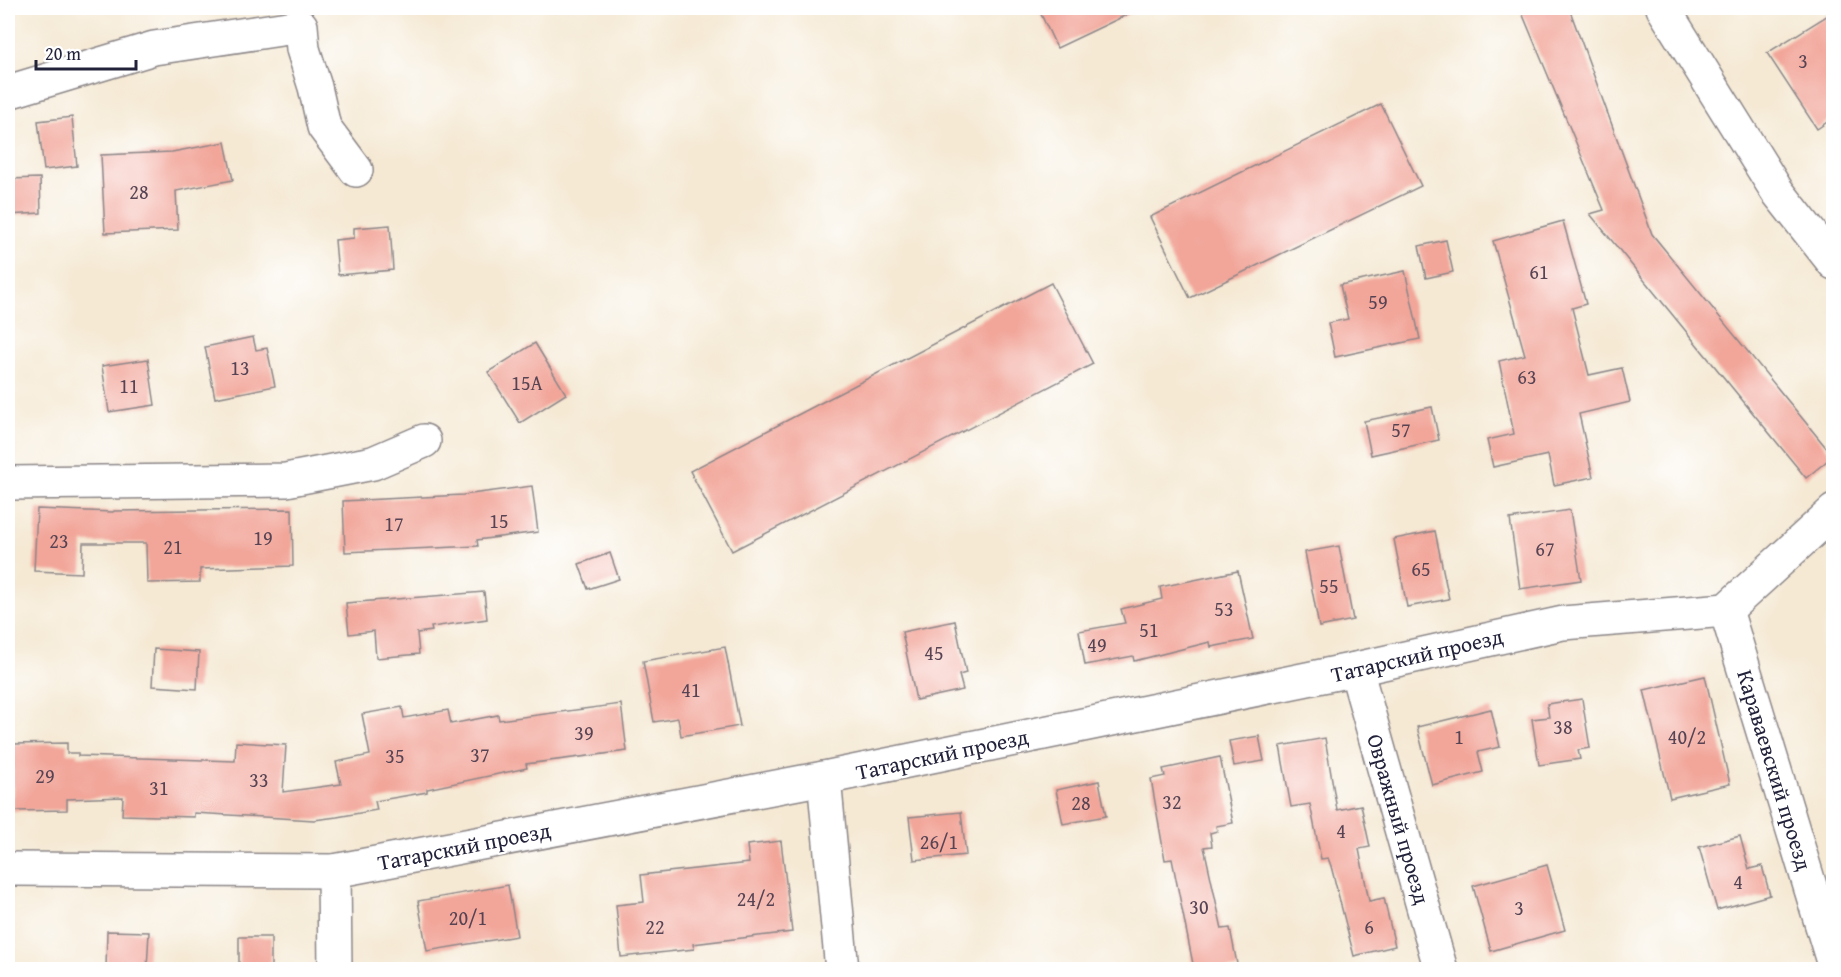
<svg xmlns="http://www.w3.org/2000/svg" width="1841" height="977" font-family="'Gentium Book Plus',serif">
  <style>
    .building { fill: #f2a69a }
    .lines { fill: none; stroke-linecap: round; stroke-linejoin: round }
    .minor-casing { stroke: #8c8688; stroke-width: 36 }
    .minor { stroke: #fff; stroke-width: 33 }
    .labels { text-anchor: middle; stroke-width: 4.5; stroke-linejoin: round; paint-order: stroke }
    .number-label { font-size: 20px; fill: #564353 }
    .street-label { font-size: 22px; fill: #22223b; stroke: #fff }
  </style>
  <rect width="100%" height="100%" fill="#fff"/>
  <filter id="ink" filterUnits="userSpaceOnUse"><feTurbulence type="fractalNoise" baseFrequency=".0167" numOctaves="2"/><feDisplacementMap in="SourceGraphic" scale="12" xChannelSelector="R" yChannelSelector="G"/><feConvolveMatrix kernelMatrix="1 2 1 2 8 2 1 2 1" color-interpolation-filters="sRGB"/></filter>
  <filter id="wash" filterUnits="userSpaceOnUse"><feTurbulence type="fractalNoise" baseFrequency=".008" numOctaves="4" result="noise"/><feDisplacementMap in="SourceGraphic" scale="24" xChannelSelector="R" yChannelSelector="G"/><feGaussianBlur stdDeviation="1.35" result="paint"/><feColorMatrix in="noise" values="0 0 0 0 0 0 0 0 0 0 0 0 0 0 0 0 0 1.4 0 .05"/><feComposite in="paint" operator="in"/></filter>
  <g filter="url(#wash)">
    <rect width="100%" height="100%" fill="#f5e9d4"/>
    <g id="blocks">
      <g class="building">
        <path d="M1038,8H1141L1057,48Z"/>
        <path d="M1520,8H1569L1652,234L1833,456L1806,478L1590,214L1604,210Z"/>
        <path d="M1833,12V118L1817,129L1767,53Z"/>
        <path d="M1381,104L1421,186L1190,298L1150,217Z"/>
        <path d="M72,117L77,166L44,170L38,121Z"/>
        <path d="M225,142L233,180L176,191L178,230L105,233L101,155L172,152Z"/>
        <path d="M40,178L41,213L8,215V179Z"/>
        <path d="M1563,221L1586,304L1572,308L1589,375L1622,368L1630,402L1579,414L1593,477L1554,485L1548,455L1493,467L1487,440L1514,434L1499,361L1525,355L1493,241Z"/>
        <path d="M390,225L393,270L338,275L335,240L354,238V228Z"/>
        <path d="M1446,240L1453,272L1426,278L1419,246Z"/>
        <path d="M1405,271L1420,339L1335,357L1328,323L1348,319L1340,285Z"/>
        <path d="M1051,283L1093,364L732,551L690,471Z"/>
        <path d="M253,337L256,350L267,348L275,386L215,398L205,347Z"/>
        <path d="M535,343L566,394L520,423L488,372Z"/>
        <path d="M148,359L155,405L109,412L102,366Z"/>
        <path d="M1432,407L1439,440L1371,455L1364,421Z"/>
        <path d="M532,486L538,532L477,540L478,546L345,552L343,501L463,495Z"/>
        <path d="M37,509L113,512L114,511L292,509L293,566L200,569V582L147,583L146,543H83L82,573L34,571Z"/>
        <path d="M1570,510L1581,580L1520,589L1510,519Z"/>
        <path d="M1435,531L1449,599L1407,607L1394,539Z"/>
        <path d="M1339,546L1353,620L1319,627L1305,552Z"/>
        <path d="M610,553L619,579L588,589L579,564Z"/>
        <path d="M1238,571L1253,639L1211,647L1210,642L1134,661L1133,656L1085,665L1079,631L1125,623L1121,609L1162,599L1160,587Z"/>
        <path d="M484,592L487,619L431,627L432,631L417,633L419,654L376,658L374,631L349,634L346,603Z"/>
        <path d="M955,621L966,673L959,675L963,690L916,700L902,632Z"/>
        <path d="M725,647L740,726L681,736L678,718L654,722L643,661Z"/>
        <path d="M154,649L199,652L197,689L152,686Z"/>
        <path d="M1705,676L1730,784L1670,798L1644,690Z"/>
        <path d="M1582,699L1590,748L1578,750L1580,759L1539,765L1532,719L1549,717L1547,704Z"/>
        <path d="M621,704L627,751L526,764L527,768L427,789V792L375,801L377,810L337,817L314,820L194,813V817L122,815L123,797L67,799V810L13,811L12,744L67,743V753H78V756L235,761L236,742L286,745L283,792L341,784L336,762L370,755L362,714L402,707L404,718L448,710L451,724L498,715L499,720Z"/>
        <path d="M1491,709L1500,747L1478,752L1483,772L1432,785L1417,727Z"/>
        <path d="M1259,736L1264,761L1234,766L1229,741Z"/>
        <path d="M1325,738L1337,810L1361,805L1370,847L1359,849L1369,901L1384,898L1395,946L1354,956L1331,866L1328,858L1321,859L1310,804L1291,807L1280,746Z"/>
        <path d="M1220,757L1233,823L1216,826L1217,831L1210,833L1212,846L1204,847L1222,929L1230,928L1238,969H1194L1172,859L1165,860L1151,779L1165,776L1163,769Z"/>
        <path d="M1099,781L1106,816L1063,824L1056,790Z"/>
        <path d="M961,812L966,855L914,860L909,817Z"/>
        <path d="M1740,836L1749,869L1762,866L1770,895L1717,910L1699,847Z"/>
        <path d="M781,841L792,932L693,944L694,949L621,957L616,905L644,902L641,875L749,863L747,845Z"/>
        <path d="M1547,865L1565,930L1491,951L1473,886Z"/>
        <path d="M508,885L517,936L427,951L418,901Z"/>
        <path d="M107,931L149,932L147,969H106Z"/>
        <rect x="239" y="937" width="32" height="32"/>
      </g>
    </g>
  </g>
  <g filter="url(#ink)">
    <use href="#blocks" fill-opacity="0" stroke="#8c8688" stroke-width="1.5"/>
    <g class="lines">
      <defs>
        <g id="minor">
          <path d="M1663,8L1777,191L1834,263"/>
          <path d="M8,92L154,48L301,26L303,49L315,87L324,127L356,170"/>
          <path d="M8,483L286,480L373,463L424,441"/>
          <path d="M1726,610L1834,965"/>
          <path d="M1356,669L1441,970"/>
          <path d="M824,778L842,970"/>
          <path d="M8,869L334,871L824,778L1356,669L1563,623L1726,610L1834,511"/>
          <path d="M334,871L335,970"/>
        </g>
      </defs>
      <use href="#minor" class="minor-casing"/>
      <use href="#minor" class="minor"/>
    </g>
  </g>
  <g class="labels">
    <g class="number-label">
      <text x="1803" y="68">3</text>
      <text x="139" y="199">28</text>
      <text x="1539" y="279">61</text>
      <text x="1378" y="309">59</text>
      <text x="240" y="375">13</text>
      <text x="1527" y="384">63</text>
      <text x="527" y="390">15А</text>
      <text x="129" y="393">11</text>
      <text x="1401" y="437">57</text>
      <text x="499" y="528">15</text>
      <text x="394" y="531">17</text>
      <text x="263" y="545">19</text>
      <text x="59" y="548">23</text>
      <text x="173" y="554">21</text>
      <text x="1545" y="556">67</text>
      <text x="1421" y="576">65</text>
      <text x="1329" y="593">55</text>
      <text x="1224" y="616">53</text>
      <text x="1149" y="637">51</text>
      <text x="1097" y="652">49</text>
      <text x="934" y="660">45</text>
      <text x="691" y="697">41</text>
      <text x="1563" y="734">38</text>
      <text x="584" y="740">39</text>
      <text x="1459" y="744">1</text>
      <text x="1687" y="744">40/2</text>
      <text x="480" y="762">37</text>
      <text x="395" y="763">35</text>
      <text x="45" y="783">29</text>
      <text x="259" y="787">33</text>
      <text x="159" y="795">31</text>
      <text x="1172" y="809">32</text>
      <text x="1081" y="810">28</text>
      <text x="1341" y="838">4</text>
      <text x="939" y="849">26/1</text>
      <text x="1738" y="889">4</text>
      <text x="756" y="906">24/2</text>
      <text x="1199" y="914">30</text>
      <text x="1519" y="915">3</text>
      <text x="468" y="925">20/1</text>
      <text x="655" y="934">22</text>
      <text x="1369" y="934">6</text>
    </g>
    <g class="street-label">
      <text transform="translate(1417 655) rotate(-13)" y="8">Татарский проезд</text>
      <text transform="translate(942 754) rotate(-12)" y="8">Татарский проезд</text>
      <text transform="translate(1775 770) rotate(73)" y="8">Караваевский проезд</text>
      <text transform="translate(1399 819) rotate(74)" y="8">Овражный проезд</text>
      <text transform="translate(464 846) rotate(-11)" y="8">Татарский проезд</text>
    </g>
  </g>
  <rect width="1841" height="977" fill="none" stroke="#fff" stroke-width="30"/>
  <path d="M36 60v9h100v-9" fill="none" stroke="#22223b" stroke-width="3"/>
  <text x="45" y="60" font-size="18" fill="#22223b" stroke="#ffffff" stroke-width="4.5" paint-order="stroke">20 m</text>
</svg>
